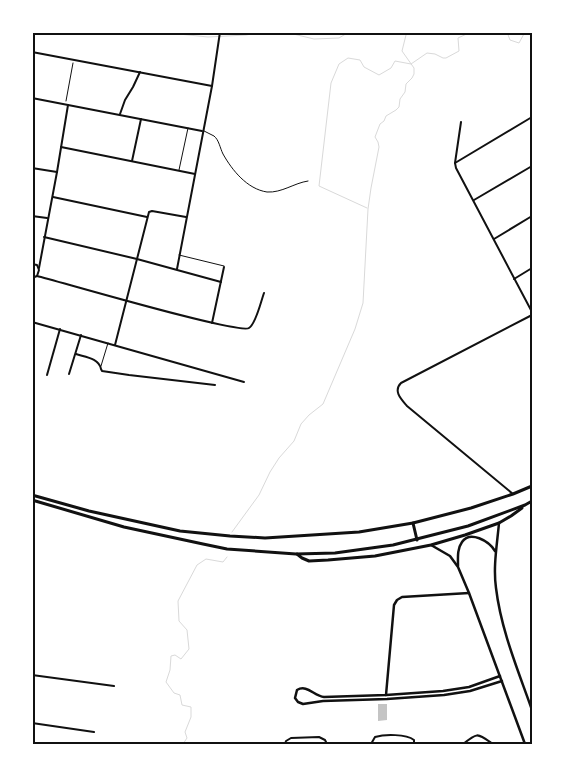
<svg xmlns="http://www.w3.org/2000/svg" width="565" height="777" font-family="'Libre Baskerville',serif">
  <style>
    .lines { fill: none; stroke-linecap: round; stroke-linejoin: round }
    .stream { stroke: #d9d9d9; stroke-width: 1 }
    .building { fill: #c4c4c4 }
    .path { stroke: #111; stroke-width: 1 }
    .service { stroke: #111; stroke-width: 1 }
    .minor { stroke: #111; stroke-width: 2 }
    .tertiary { stroke: #111; stroke-width: 2.5 }
    .trunk { stroke: #111; stroke-width: 3 }
    .neatline { fill: none; stroke: #111; stroke-width: 2 }
  </style>
  <rect width="100%" height="100%" fill="#fff"/>
  <g class="lines">
    <g class="stream">
      <path d="M159,32L208,37L246,35L263,32"/>
      <path d="M285,32L314,39L339,38L349,32"/>
      <path d="M376,32H383"/>
      <path d="M507,32L510,40L519,43L525,32"/>
      <path d="M526,33L532,35"/>
      <path d="M367,208L319,186L331,83L339,64L348,58L360,60L364,67L379,75L391,68L395,61L411,64L427,53L435,54L443,58H446L459,51L458,38L471,32"/>
      <path d="M232,532L259,495L270,472L279,458L294,441L301,424L309,415L323,404L355,329L363,303L368,209L371,188L379,147L378,142L375,137L380,124L384,121L386,116L396,110L399,107L400,99L405,92L406,84L412,78L414,74V68L402,51L406,35L404,32"/>
      <path d="M183,744L187,738L185,732L191,717V707L182,705L180,695L174,693L166,682L170,670L171,656L175,655L181,659L189,649L187,630L179,621L178,601L197,565L206,559L223,562L227,557"/>
    </g>
  </g>
  <path class="building" d="M378,704H387V720L378,721Z"/>
  <g class="lines">
    <path class="path" d="M66,101L73,63"/>
    <g class="service">
      <path d="M204,131C207,133 211,134 214,136C219,140 220,148 223,154C232,170 247,189 267,192C282,193 294,183 308,181"/>
      <path d="M179,170L188,128"/>
      <path d="M179,255L224,266"/>
      <path d="M101,366L108,343"/>
    </g>
    <g class="minor">
      <path d="M32,52L212,86"/>
      <path d="M32,98L202,131"/>
      <path d="M120,114L125,100L133,87L140,72"/>
      <path d="M461,122L455,163L456,168L532,312"/>
      <path d="M61,147L195,174"/>
      <path d="M132,161L141,119"/>
      <path d="M455,163L532,117"/>
      <path d="M32,168L57,172"/>
      <path d="M53,197L147,217"/>
      <path d="M474,200L532,166"/>
      <path d="M32,216L47,218"/>
      <path d="M44,237L137,259L221,282"/>
      <path d="M494,239L532,216"/>
      <path d="M32,264L37,265L39,270L37,276L32,278"/>
      <path d="M39,268L57,172L68,105"/>
      <path d="M177,269L212,86L220,32"/>
      <path d="M37,276C61,282 240,335 249,328C256,324 261,301 264,293"/>
      <path d="M514,279L532,268"/>
      <path d="M32,322L244,382"/>
      <path d="M212,323L224,267"/>
      <path d="M115,345L149,212L152,211L186,217"/>
      <path d="M76,354C85,357 99,358 101,369L102,371L129,375L215,385"/>
      <path d="M69,374L81,335"/>
      <path d="M47,375L60,329"/>
      <path d="M513,494L407,406C401,399 393,391 401,383L532,315"/>
      <path d="M32,675L114,686"/>
      <path d="M32,723L94,732"/>
      <path d="M285,744L286,741L291,738L319,737L325,740L327,744"/>
      <path d="M371,744L375,737C385,734 406,734 414,740V744"/>
      <path d="M463,744C478,732 477,733 493,744"/>
    </g>
    <g class="tertiary">
      <path d="M499,523C497,545 493,567 496,588C501,630 518,670 532,710"/>
      <path d="M431,545L450,556L458,567L469,593L525,744"/>
      <path d="M458,566C458,558 457,549 462,542C470,530 489,541 495,551"/>
      <path d="M500,676L469,687L443,691L386,695L324,697C314,696 307,684 297,690L295,698L298,702L303,704L323,701L387,699L444,695L470,691L502,681"/>
      <path d="M386,695L394,605L397,600L402,597L469,593"/>
    </g>
    <g class="trunk">
      <path d="M32,495L89,511L180,531L230,536L265,538L359,532L413,523L471,508L513,494L532,486"/>
      <path d="M32,500L124,527L203,544L227,549L296,554L335,553L393,545L468,526L525,505L532,501"/>
      <path d="M413,523L417,540"/>
      <path d="M297,554L302,558L309,561L328,560L375,556L431,545L465,535L499,523L511,516L522,508"/>
    </g>
  </g>
  <rect width="565" height="777" fill="none" stroke="#ffffff" stroke-width="68"/>
  <rect x="34" y="34" width="497" height="709" class="neatline"/>
</svg>
